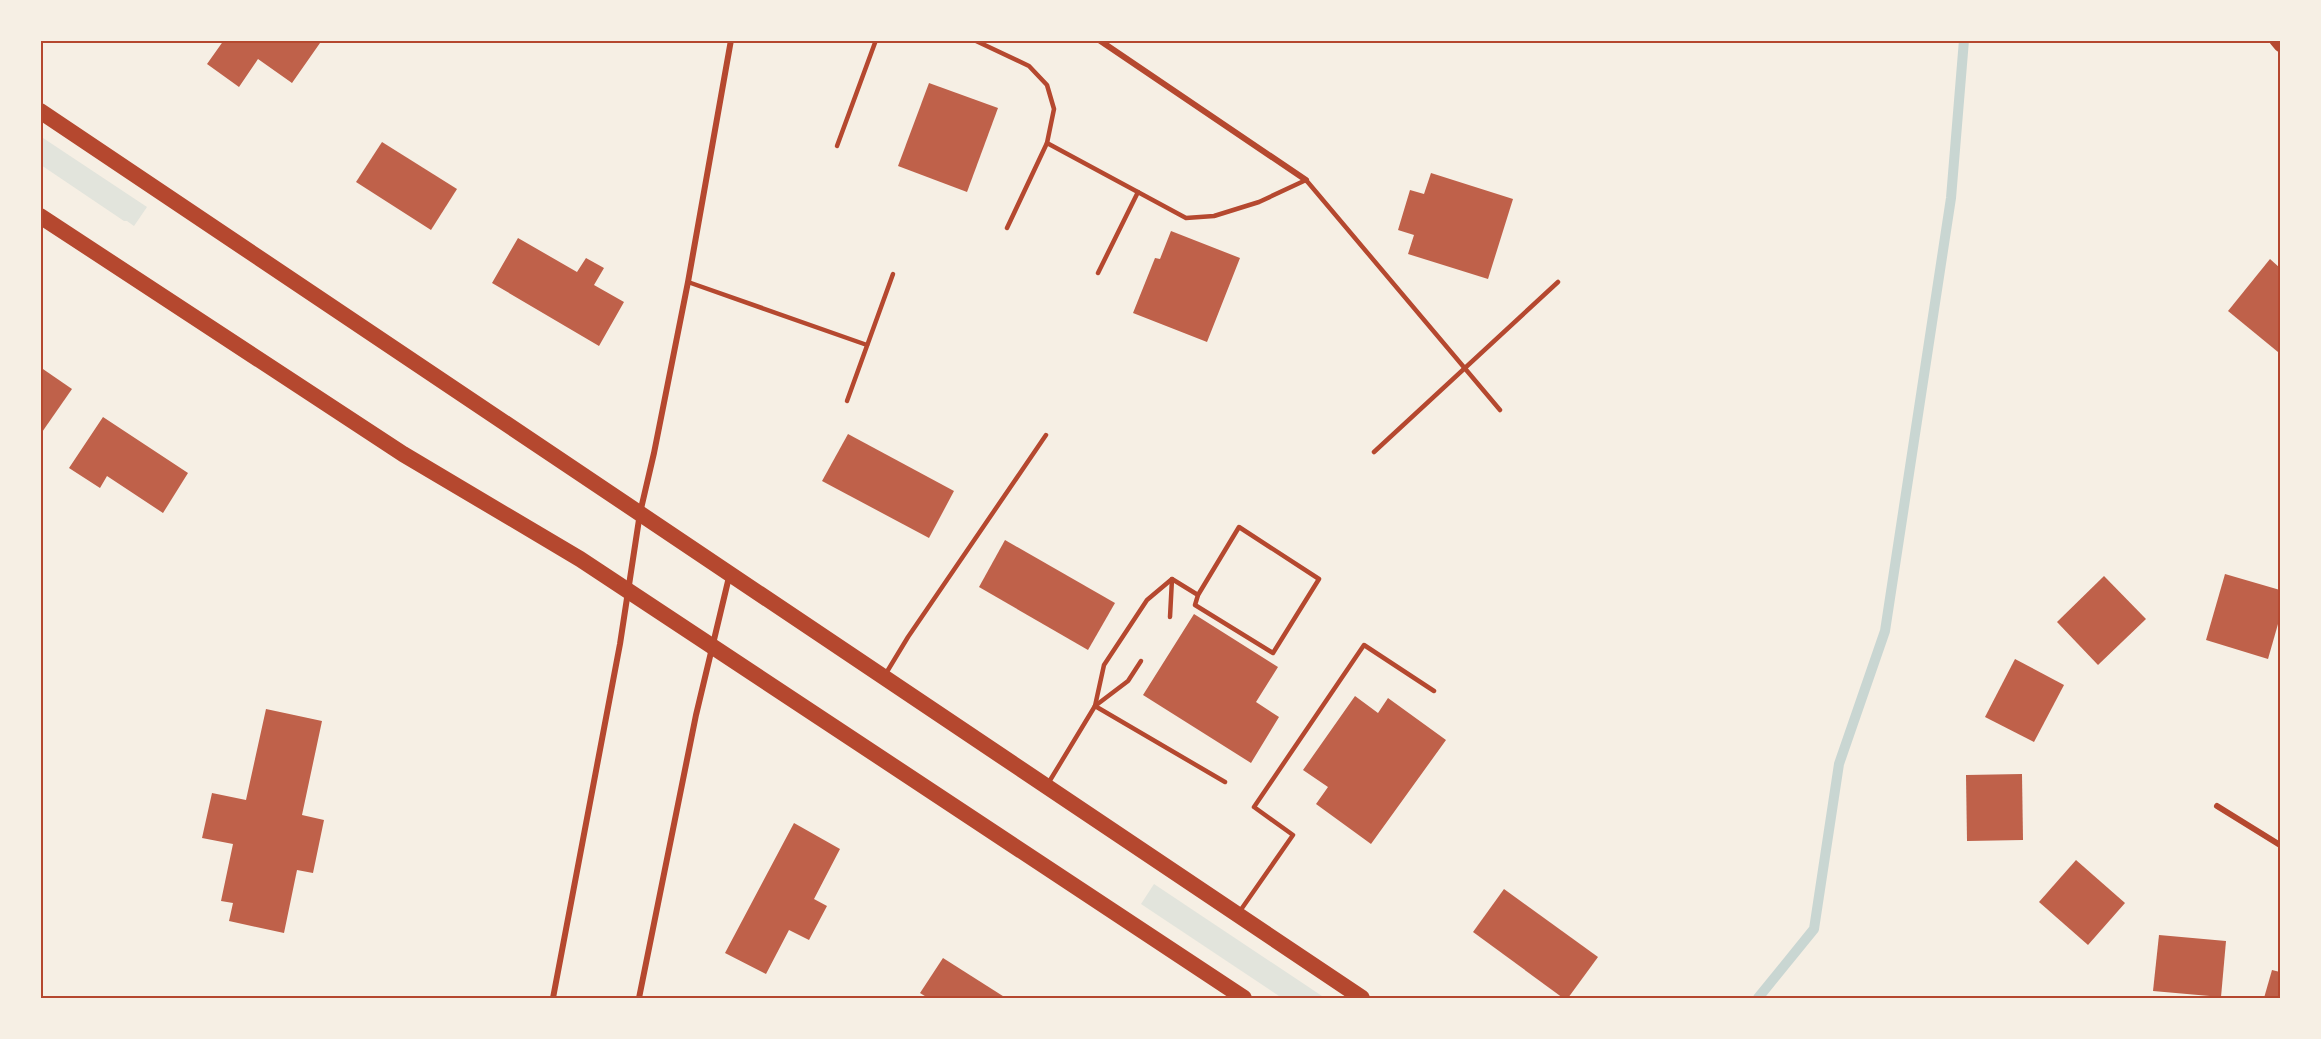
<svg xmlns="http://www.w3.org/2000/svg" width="2321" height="1039" font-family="Quicksand,sans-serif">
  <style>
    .green { fill: #e2e4dc }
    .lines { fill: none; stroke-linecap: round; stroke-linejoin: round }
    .stream { stroke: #c9d6d2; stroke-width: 10 }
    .building { fill: #bf614a }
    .service { stroke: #b5482f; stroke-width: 4.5 }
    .minor { stroke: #b5482f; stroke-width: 6 }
    .secondary { stroke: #b5482f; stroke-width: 12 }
    .trunk { stroke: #b5482f; stroke-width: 16 }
    .neatline { fill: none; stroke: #b5482f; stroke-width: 2 }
  </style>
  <rect width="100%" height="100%" fill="#f6efe4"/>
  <g class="green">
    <path d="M40,136L147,207L134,226L127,221H124L41,165Z"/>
    <path d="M1154,884L1325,998H1282L1141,904Z"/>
  </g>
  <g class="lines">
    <path class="stream" d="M1758,998L1814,929L1839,764L1885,631L1951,198L1964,40"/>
  </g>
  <g class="building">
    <path d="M224,40H317L320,43L292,83L258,59L239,87L207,64Z"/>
    <path d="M929,83L998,108L967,192L898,166Z"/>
    <path d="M382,142L457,189L431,230L356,182Z"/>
    <path d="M1431,173L1513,199L1488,279L1408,254L1414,235L1398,230L1410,190L1424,194Z"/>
    <path d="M1171,231L1240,258L1207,342L1133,313L1155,258L1160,259Z"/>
    <path d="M518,238L577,272L586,258L604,268L594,285L624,302L599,346L492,283Z"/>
    <path d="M2270,259L2280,268V348L2278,352L2228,311Z"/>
    <path d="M40,367L72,389L40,435Z"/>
    <path d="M103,417L188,473L163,513L107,476L100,488L69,468Z"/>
    <path d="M848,434L954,491L929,538L822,481Z"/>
    <path d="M1005,540L1115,603L1088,650L979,587Z"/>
    <path d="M2225,574L2280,590V617L2268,659L2206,640Z"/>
    <path d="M2104,576L2146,619L2098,665L2057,622Z"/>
    <path d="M1194,614L1278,667L1256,702L1279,717L1251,763L1143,695Z"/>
    <path d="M2015,659L2064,685L2034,742L1985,717Z"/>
    <path d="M1355,696L1378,713L1388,698L1446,740L1371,844L1316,804L1328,787L1303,770Z"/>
    <path d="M266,709L322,721L302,815L324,820L313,873L297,870L284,933L229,921L233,903L221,901L233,844L202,838L212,793L246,800Z"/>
    <path d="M2022,774L2023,840L1967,841L1966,775Z"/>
    <path d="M794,823L840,849L814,899L827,906L809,940L789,930L766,974L725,953Z"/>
    <path d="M2076,860L2125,903L2088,945L2039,902Z"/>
    <path d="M1504,889L1598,957L1568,998H1563L1473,932Z"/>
    <path d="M2159,935L2226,941L2221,997L2153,991Z"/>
    <path d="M943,958L1006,998H928L920,993Z"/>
    <path d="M2272,970L2280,972V998H2264Z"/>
  </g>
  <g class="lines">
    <g class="service">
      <path d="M974,40L1029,66L1047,85L1054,109L1047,143L1007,228"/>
      <path d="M1047,143L1186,218L1214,216L1259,202L1306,180L1500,410"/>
      <path d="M837,146L876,40"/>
      <path d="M1098,273L1138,192"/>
      <path d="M688,282L867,345"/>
      <path d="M847,401L893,274"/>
      <path d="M1374,452L1558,282"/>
      <path d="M1239,527L1319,579L1273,653L1195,605L1198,595Z"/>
      <path d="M1170,617L1172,579"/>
      <path d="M885,675L908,637L1046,435"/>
      <path d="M1095,706L1104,665L1147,600L1172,579L1198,595"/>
      <path d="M1095,706L1128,681L1141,661"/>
      <path d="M1049,782L1095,706L1225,782"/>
      <path d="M1240,911L1293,835L1254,807L1364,645L1434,691"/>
    </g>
    <g class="minor">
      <path d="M1099,40L1306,180"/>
      <path d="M2217,806L2280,845"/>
      <path d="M553,998L620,644L640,513L654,453L688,282L731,40"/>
      <path d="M639,998L696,715L729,577"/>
    </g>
    <path class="secondary" d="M2275,40L2280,46"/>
    <g class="trunk">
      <path d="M40,111L1362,998"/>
      <path d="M40,216L403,454L580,559L1244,998"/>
    </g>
  </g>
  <rect width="2321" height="1039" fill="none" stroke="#f6efe4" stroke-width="84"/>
  <rect x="42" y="42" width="2237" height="955" class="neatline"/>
</svg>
